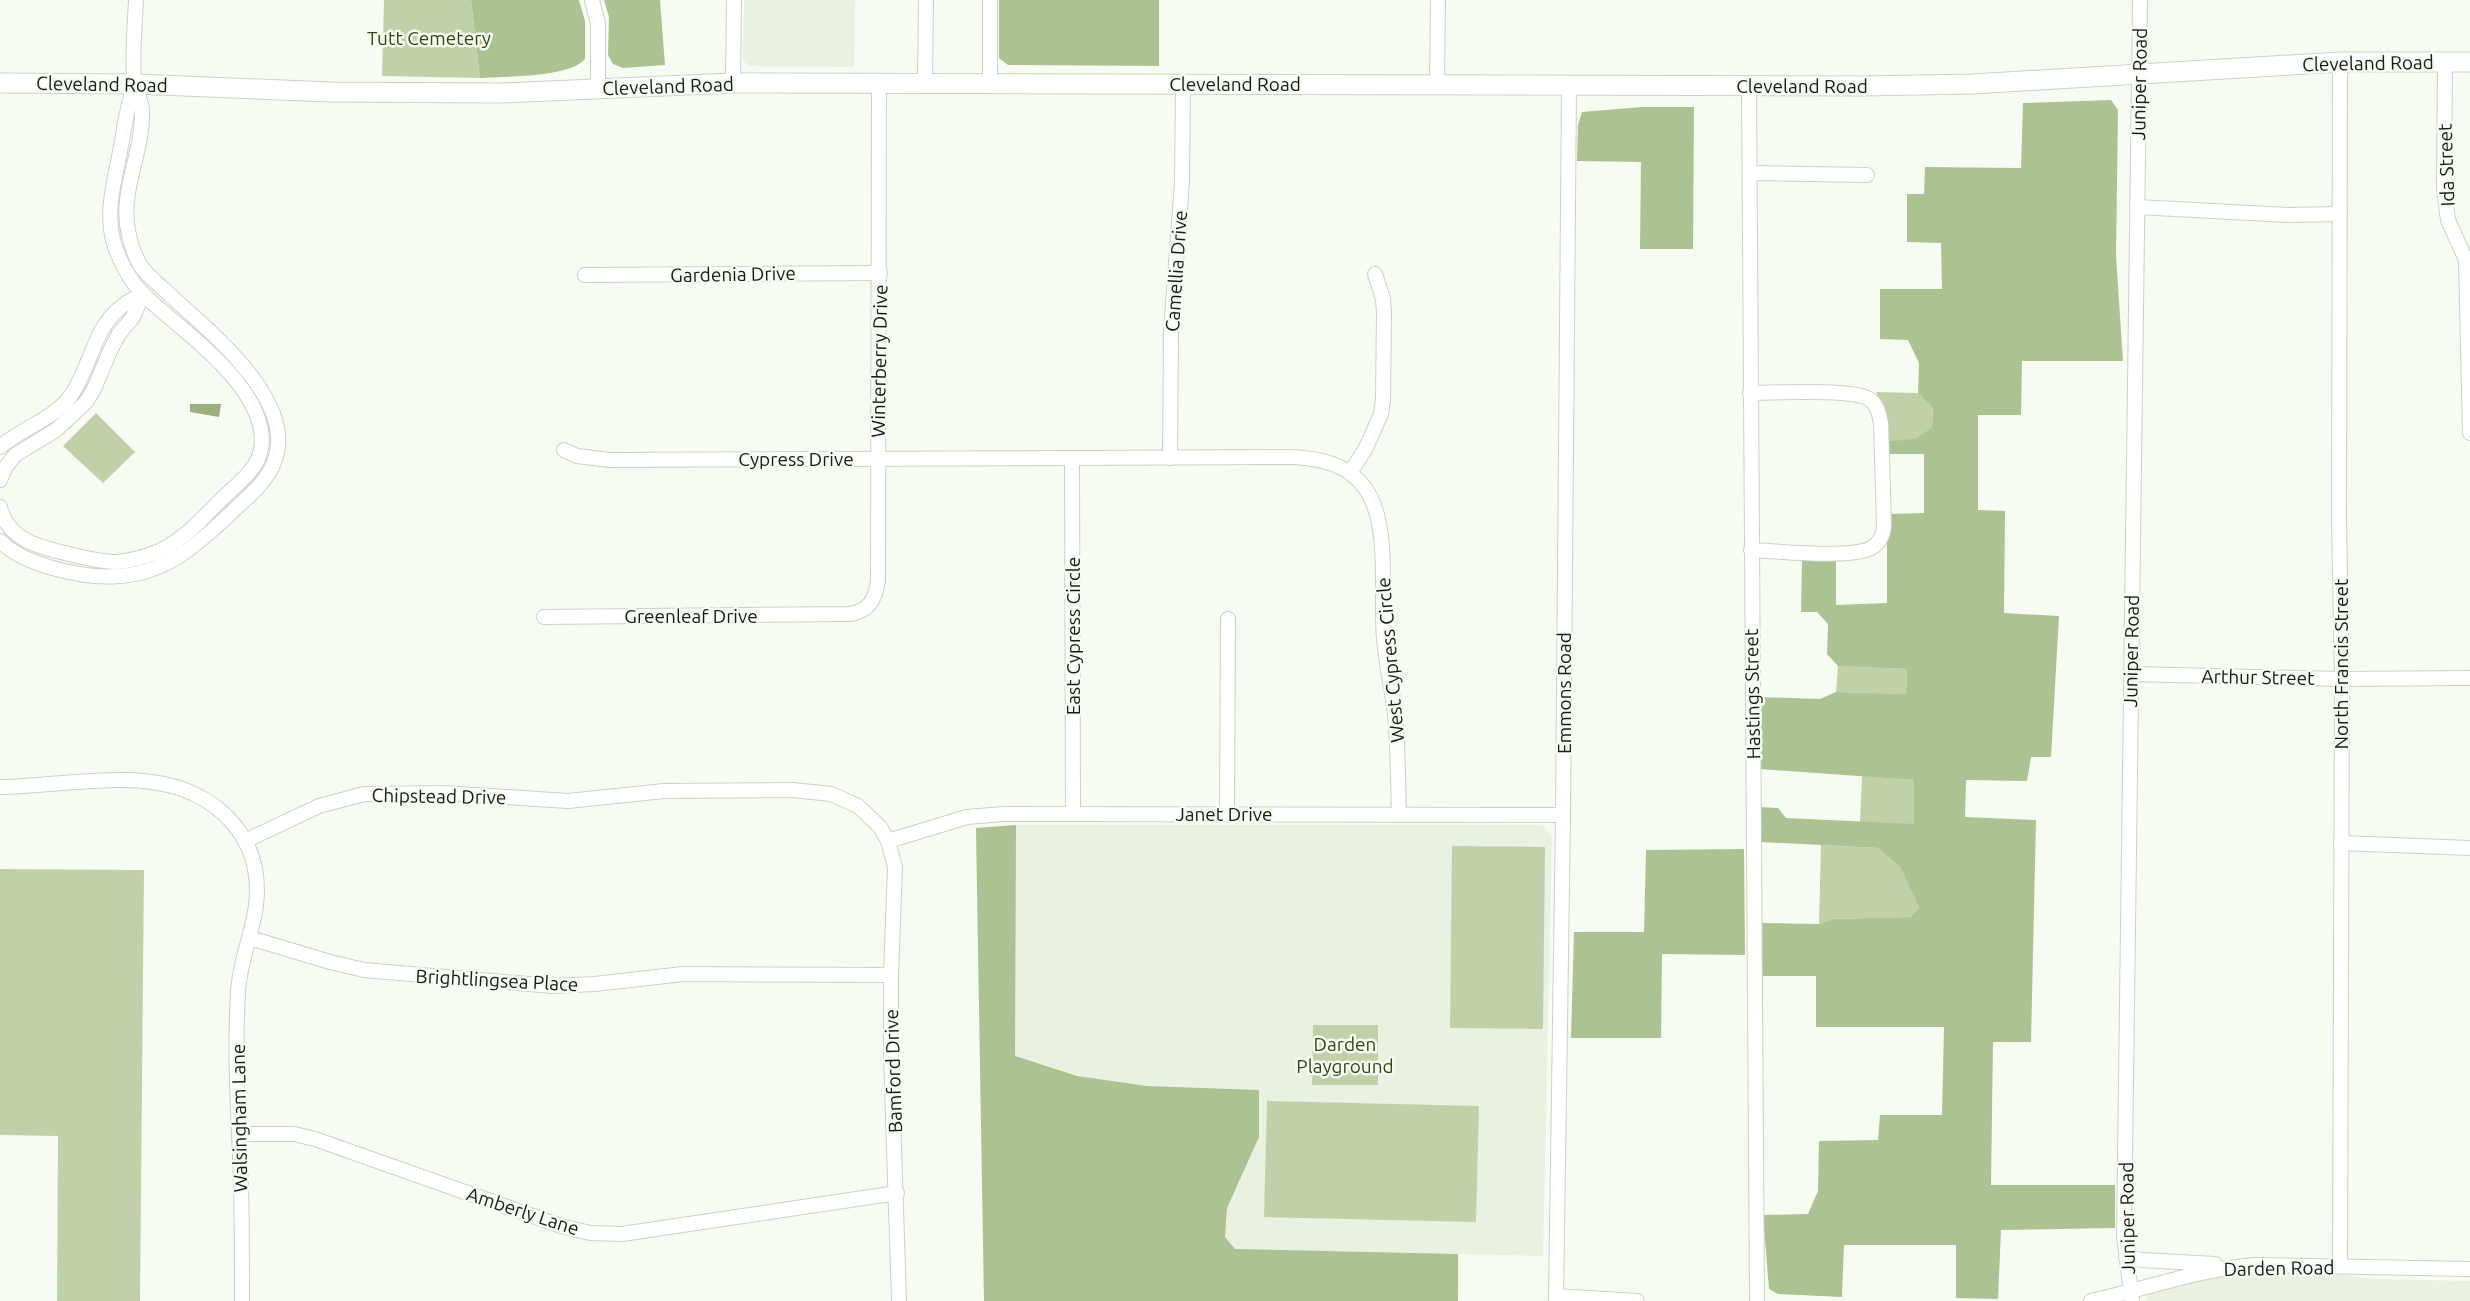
<svg xmlns="http://www.w3.org/2000/svg" width="2470" height="1301" font-family="Ubuntu,sans-serif">
  <style>
    .built { fill: #e9f1e0 }
    .green { fill: #c0d1aa }
    .forest { fill: #adc293 }
    .water { fill: #9bb080 }
    .lines { fill: none; stroke-linecap: round; stroke-linejoin: round }
    .minor-casing { stroke: #ccd1c6; stroke-width: 16 }
    .major-casing { stroke: #ccd1c6; stroke-width: 21 }
    .minor { stroke: #fff; stroke-width: 14 }
    .major { stroke: #fff; stroke-width: 19 }
    .labels { text-anchor: middle; stroke-width: 5; stroke-linejoin: round; paint-order: stroke }
    .park-label { font-size: 19px; fill: #334612; stroke: #f7fcf2 }
    .street-label { font-size: 19px; fill: #191b17; stroke: #f7fcf2 }
  </style>
  <rect width="100%" height="100%" fill="#f7fcf2"/>
  <g class="built">
    <path d="M744,0H855L854,67L748,66L743,60Z"/>
    <path d="M1016,825H1542L1552,836L1543,1256L1459,1254L1458,1301H984L976,828Z"/>
    <path d="M2224,1273L2336,1274L2371,1279L2470,1281V1301H2144L2152,1292Z"/>
  </g>
  <g class="green">
    <path d="M384,0H471L480,78L382,76Z"/>
    <path d="M1876,392L1918,393L1933,408L1932,427L1916,440L1887,441L1886,414Z"/>
    <path d="M96,413L135,452L103,483L63,446Z"/>
    <path d="M1838,666L1907,669L1906,694L1836,692Z"/>
    <path d="M1862,776L1914,780V825L1860,822Z"/>
    <path d="M1821,845L1878,848L1900,867L1919,908L1912,917L1834,919L1819,924Z"/>
    <path d="M1452,846L1545,847L1543,1029L1450,1028Z"/>
    <path d="M0,869L144,870L140,1301H57L58,1136L0,1135Z"/>
    <path d="M1313,1025H1378V1085H1312Z"/>
    <path d="M1267,1101L1479,1106L1476,1222L1264,1217Z"/>
  </g>
  <g class="forest">
    <path d="M471,0H579L585,21V59C568,78 506,76 480,78Z"/>
    <path d="M604,0H660L665,65L623,68L613,64L608,55L609,17Z"/>
    <path d="M999,0H1159V66L1008,65L999,58Z"/>
    <path d="M2111,100L2118,110L2116,256L2123,361H2022L2021,415H1978V510L2005,511L2004,613L2059,616L2051,757H2031L2027,781L1966,780L1965,817L2036,820L2031,1042H1993L1991,1185H2115V1228L2001,1230L1998,1299L1956,1298V1245H1844L1842,1297L1778,1294L1769,1289L1763,1215L1808,1214L1818,1191L1819,1141L1878,1140L1880,1115H1942L1944,1027H1816V976H1762L1761,923L1819,924L1834,919L1911,917L1919,908L1900,867L1878,848L1761,842L1760,807L1778,808L1786,818L1914,824V780L1760,769L1759,697L1820,699L1836,692L1906,694L1907,669L1838,666L1827,654L1828,624L1817,612H1801L1802,558H1836V605L1887,603V514L1924,513V454H1888L1887,441L1916,439L1932,427L1933,408L1918,393L1919,363L1908,340L1880,339V289H1942L1941,243L1907,242V194H1924L1925,167L2021,168L2023,103Z"/>
    <path d="M1642,107H1694L1693,249H1640L1641,162L1577,161L1578,125L1582,112Z"/>
    <path d="M1016,825L1015,1056L1077,1076L1147,1086L1259,1090V1137L1227,1208L1225,1237L1235,1249L1458,1254V1301H984L976,828Z"/>
    <path d="M1744,849L1745,955L1662,954L1661,1038H1571L1574,932H1644L1646,850Z"/>
  </g>
  <path class="water" d="M190,404H221L219,417L190,412Z"/>
  <g class="lines">
    <defs>
      <g id="minor">
        <path d="M592,0L598,24V88"/>
        <path d="M2340,62L2339,520L2342,679L2340,1266"/>
        <path d="M2445,62L2444,190L2448,220L2466,260L2470,433"/>
        <path d="M733,83L734,0"/>
        <path d="M925,83L926,0"/>
        <path d="M990,83V0"/>
        <path d="M1437,85L1438,0"/>
        <path d="M1749,86L1757,1301"/>
        <path d="M1751,173L1867,175"/>
        <path d="M2137,207L2288,215L2340,214"/>
        <path d="M585,275L880,273"/>
        <path d="M1750,393C1774,393 1853,388 1869,399C1878,405 1879,414 1881,423L1884,526C1883,536 1880,543 1871,548C1851,559 1777,551 1751,550"/>
        <path d="M0,447C22,428 52,420 70,397C90,370 93,329 120,308C126,302 135,298 143,294"/>
        <path d="M564,450L577,456L610,460L1294,457C1321,459 1348,464 1365,488C1391,524 1380,595 1384,639C1386,664 1392,688 1395,713C1398,747 1398,781 1399,815"/>
        <path d="M1072,458L1073,814"/>
        <path d="M1170,458L1171,331L1182,182L1183,83"/>
        <path d="M1350,473L1366,448L1381,414L1383,400L1384,313L1383,299L1375,274"/>
        <path d="M0,480L5,468L15,455L56,430L86,402L94,389L110,351L119,334L133,317L143,294"/>
        <path d="M0,507C8,541 40,547 69,554C85,558 101,562 116,562C130,561 145,557 157,552C185,540 205,515 226,495C240,482 258,468 261,449C271,389 181,331 144,295C130,281 118,259 113,240C105,207 116,177 121,146C125,124 127,105 135,84"/>
        <path d="M0,541C25,566 85,579 119,576C167,573 198,544 231,513C246,498 264,485 273,465C301,403 210,332 170,295C160,285 148,277 140,265C135,256 131,245 129,235C118,193 144,152 142,110C142,101 136,93 135,85C131,63 135,24 136,0"/>
        <path d="M544,617L850,614C869,611 875,600 878,581L879,83"/>
        <path d="M2131,674L2342,679L2470,678"/>
        <path d="M0,787C60,787 138,767 194,794C225,808 249,836 255,869C264,915 240,949 238,993C234,1057 239,1121 241,1184C242,1223 242,1262 242,1301"/>
        <path d="M1227,814L1228,619"/>
        <path d="M245,841L319,806L364,794L444,793L568,801L664,791L793,790L831,794L858,806L880,827L888,841L895,867L891,975V1054L899,1301"/>
        <path d="M888,841L967,817L1004,814L1563,815"/>
        <path d="M2341,843L2470,848"/>
        <path d="M250,938L330,962L364,970L552,986L595,984L683,974L891,975"/>
        <path d="M239,1134H294L315,1139L561,1226L590,1233L622,1234L897,1193"/>
        <path d="M2126,1257L2142,1260L2215,1264"/>
        <path d="M1556,1296L1637,1301"/>
        <path d="M1556,1301L1563,815L1569,85"/>
        <path d="M2091,1301C2146,1289 2198,1269 2255,1265L2470,1269"/>
        <path d="M2132,1301L2124,1236L2140,0"/>
      </g>
      <path id="major" d="M0,83L135,84L330,92L500,93L733,83L1862,86L1973,84L2340,62H2470"/>
    </defs>
    <use href="#minor" class="minor-casing"/>
    <use href="#major" class="major-casing"/>
    <use href="#minor" class="minor"/>
    <use href="#major" class="major"/>
  </g>
  <g class="labels">
    <g class="park-label">
      <text x="429" y="45">Tutt Cemetery</text>
      <text x="1345" y="1051">Darden<tspan x="1345" dy="22">Playground</tspan></text>
    </g>
    <g class="street-label">
      <text transform="translate(2368 63) rotate(-1)" y="7">Cleveland Road</text>
      <text transform="translate(102 84) rotate(1)" y="7">Cleveland Road</text>
      <text x="1235" y="91">Cleveland Road</text>
      <text transform="translate(2139 84) rotate(-89)" y="7">Juniper Road</text>
      <text transform="translate(668 86) rotate(-2)" y="7">Cleveland Road</text>
      <text x="1802" y="93">Cleveland Road</text>
      <text transform="translate(2446 165) rotate(-92)" y="7">Ida Street</text>
      <text transform="translate(1176 271) rotate(-86)" y="7">Camellia Drive</text>
      <text transform="translate(733 274) rotate(-1)" y="7">Gardenia Drive</text>
      <text transform="translate(879 361) rotate(-89)" y="7">Winterberry Drive</text>
      <text x="796" y="466">Cypress Drive</text>
      <text x="691" y="623">Greenleaf Drive</text>
      <text transform="translate(1073 636) rotate(-90)" y="7">East Cypress Circle</text>
      <text transform="translate(2131 651) rotate(-89)" y="7">Juniper Road</text>
      <text transform="translate(1390 660) rotate(-95)" y="7">West Cypress Circle</text>
      <text transform="translate(2341 664) rotate(-90)" y="7">North Francis Street</text>
      <text transform="translate(2258 677) rotate(1)" y="7">Arthur Street</text>
      <text transform="translate(1564 693) rotate(-90)" y="7">Emmons Road</text>
      <text transform="translate(1752 694) rotate(-91)" y="7">Hastings Street</text>
      <text transform="translate(439 796) rotate(1)" y="7">Chipstead Drive</text>
      <text x="1224" y="821">Janet Drive</text>
      <text transform="translate(497 980) rotate(3)" y="7">Brightlingsea Place</text>
      <text transform="translate(893 1071) rotate(-92)" y="7">Bamford Drive</text>
      <text transform="translate(239 1118) rotate(-91)" y="7">Walsingham Lane</text>
      <text transform="translate(523 1211) rotate(18)" y="7">Amberly Lane</text>
      <text transform="translate(2127 1218) rotate(-91)" y="7">Juniper Road</text>
      <text transform="translate(2279 1268) rotate(-1)" y="7">Darden Road</text>
    </g>
  </g>
</svg>
